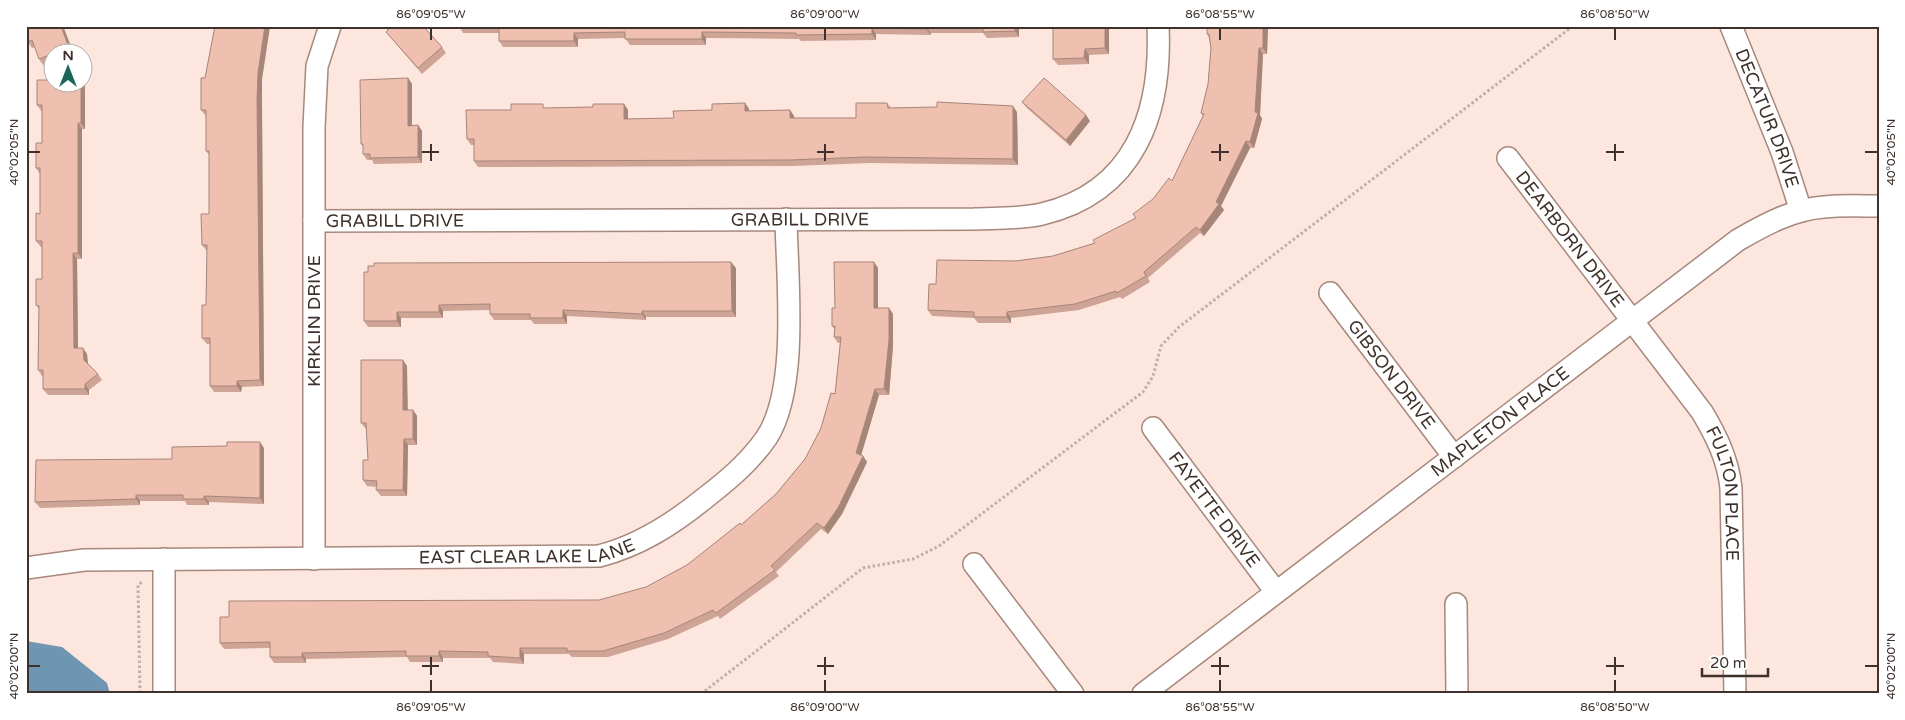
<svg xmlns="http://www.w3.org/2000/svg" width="1905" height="720" font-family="'Varela Round',sans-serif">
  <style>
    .water { fill: #6e95b1 }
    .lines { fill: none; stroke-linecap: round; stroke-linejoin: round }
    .minor-casing { stroke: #a8887d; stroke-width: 24 }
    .path { stroke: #c1aea7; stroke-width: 3; stroke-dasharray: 2.5 2.5; stroke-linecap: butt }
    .minor { stroke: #fff; stroke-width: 21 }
    .wall { fill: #cea496 }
    .shaded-wall { fill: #a7867a }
    .building { fill: #efbfaf; stroke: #a7867a }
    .ticks { fill: none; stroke: #3e312c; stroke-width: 2 }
    .labels { text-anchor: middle; stroke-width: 4.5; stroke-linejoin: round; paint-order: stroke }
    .street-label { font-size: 18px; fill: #3e312c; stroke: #fff }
    .neatline { fill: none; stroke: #3e312c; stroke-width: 2 }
    .ticks-label { font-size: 12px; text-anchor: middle; fill: #3e312c }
  </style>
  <rect width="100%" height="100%" fill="#fce6de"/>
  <path class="water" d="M26,641L62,647L107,683L110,694H26Z"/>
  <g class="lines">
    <defs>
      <g id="minor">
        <path id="s1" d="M1731,26L1782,152L1801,211"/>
        <path id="s2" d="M1508,158L1702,412C1717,437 1728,460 1731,488L1735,694"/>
        <path id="s3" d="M314,221L974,219C997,218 1021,219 1042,214C1135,192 1162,113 1158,26"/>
        <path id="s4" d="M1330,293L1454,457"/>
        <path id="s5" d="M1153,428L1276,592"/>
        <path d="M164,559V694"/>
        <path d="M314,559V127L317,66L330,26"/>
        <path d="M974,564L1073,694"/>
        <path id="s6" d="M26,568L84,560L599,556C639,546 673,524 705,498C728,480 750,462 767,437C799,387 787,279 786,219"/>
        <path d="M1456,604L1457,694"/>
        <path id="s7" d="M1143,694L1738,240C1764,225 1793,209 1824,207C1842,205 1861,206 1879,206"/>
      </g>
    </defs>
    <use href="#minor" class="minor-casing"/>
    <g class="path">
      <path d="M140,693L138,585L142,582"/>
      <path d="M701,694L863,568L913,559L939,546L1143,392L1153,376L1161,346L1179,327L1573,26"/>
    </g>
    <use href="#minor" class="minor"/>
  </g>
  <g class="wall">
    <path d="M26,26H63L73,52H52V61L43,65L39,59L35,47L32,48L28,42Z"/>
    <path d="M215,26H270L262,79V106L264,386L242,387L241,392H214L210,386V344H207L202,338L206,305L207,251L202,245L209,214V155L206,151V116L201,110L205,78Z"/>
    <path d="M459,26H1019V37L987,38L983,33H931V35L876,34V40L801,41L799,39L706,38V45H630L625,38L578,39V47H503L499,41V33H463Z"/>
    <path d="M1109,26V54L1089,55V64L1058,65L1053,59Z"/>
    <path d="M1207,26H1268L1267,54H1263L1260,115L1262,119L1254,148H1250L1221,206L1224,210L1204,236L1200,233L1148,278L1150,282L1122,299L1120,297L1079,310L1011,318V323H978L974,318L932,316L928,310L936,284L1016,261L1053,256L1095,243L1136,218L1153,199L1172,181L1203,116L1201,113L1208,84L1211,48L1209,38L1207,34Z"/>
    <path d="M1306,26H1338V28L1307,27Z"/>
    <path d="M1427,26H1460V28L1429,29Z"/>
    <path d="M386,32L442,47L446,53L422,74L391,38Z"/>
    <path d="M408,78L412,84V126L418,125L422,131V163L374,164L372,160H367L363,154V146L361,144Z"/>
    <path d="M82,82L85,86V129H82V259H77L78,348L87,354L88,364L98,374L102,380L89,390V395H48L43,389V376H42L38,370L39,309L36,305L42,279V247H41L36,241L40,214V174L36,168L42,143V112L37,105Z"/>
    <path d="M1022,102L1090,121L1070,146L1027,108Z"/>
    <path d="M745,103L749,109V111L790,110L794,116V118H856L887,103L891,108L1017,112L1018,165L870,163L793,166L478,167L474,161V145H471L467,139L511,110L546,108L593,107L624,104L628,110V119L674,118Z"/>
    <path d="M874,262L878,268V308H889L893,314V346L889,395H879L861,455L863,456L867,462L842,514L828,534L821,529L776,572L779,576L720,619L718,616L668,639L608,657H572L569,654H524V664L493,662L490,658H443V662H410L407,657L306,659V663H274L270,657V648L224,649L220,643L229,617L599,600L646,587L687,565L741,525L776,494L805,459L821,428L835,394L840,343H838L834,337L835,330L832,326L835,308Z"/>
    <path d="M736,268V317H646V320L567,316V324H534L531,320H494L490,314V310L443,311V318H401V327H368L364,321V272Z"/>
    <path d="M407,366V410H413L417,416V445H408L407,496H381L376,490L377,487L367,486L363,480L368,460L367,429H366L361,423Z"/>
    <path d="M264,448V504L209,502V505H187L185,501H140V505L40,508L35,502L172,459Z"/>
  </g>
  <g class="shaded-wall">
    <path d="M61,26H63L73,52L69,48Z"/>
    <path d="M265,26H270L262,79V106L264,386L260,380L257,100L258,73Z"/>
    <path d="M1015,26H1019V37L1015,31Z"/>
    <path d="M1105,26H1109V54L1105,48Z"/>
    <path d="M1263,26H1268L1267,54L1263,48Z"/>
    <path d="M926,27L931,33V35L926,29Z"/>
    <path d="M872,28L876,34V40L872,34Z"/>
    <path d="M702,32L706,38V45L702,39Z"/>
    <path d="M574,33L578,39V47L574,41Z"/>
    <path d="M1259,48L1263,54L1260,115L1262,119L1254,148L1250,142L1255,112Z"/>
    <path d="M1085,49L1089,55V64L1084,58Z"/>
    <path d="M408,78L412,84V132L408,126Z"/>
    <path d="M81,82H82L85,86V129L81,123Z"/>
    <path d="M745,103L749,109V117L745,111Z"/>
    <path d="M624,104L628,110V125L624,119Z"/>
    <path d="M1013,106L1017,112L1018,165L1013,159Z"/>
    <path d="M790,110L794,116V124L790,118Z"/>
    <path d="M1086,115L1090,121L1070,146L1066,140Z"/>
    <path d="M78,123L82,129V259L78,253Z"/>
    <path d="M418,125L422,131V163L418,157Z"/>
    <path d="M1246,141L1250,148L1221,206L1224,210L1204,236L1200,230L1216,202Z"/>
    <path d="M73,253L77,259L78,354L74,348Z"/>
    <path d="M731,262L736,268V317L732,311Z"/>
    <path d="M874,262L878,268V314L874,308Z"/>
    <path d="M439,305L443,311V318L439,312Z"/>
    <path d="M889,308L893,314V346L889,395L884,389Z"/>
    <path d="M563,310L567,316V324L563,318Z"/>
    <path d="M642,311L646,317V320L642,314Z"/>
    <path d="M397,312L401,318V327L397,321Z"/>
    <path d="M1007,312L1011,318V323L1007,317Z"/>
    <path d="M83,348L87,354L88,366L84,360Z"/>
    <path d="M403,360L407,366L408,416L403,410Z"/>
    <path d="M237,381L242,387L241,392L237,386Z"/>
    <path d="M85,384L89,390V395L85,389Z"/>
    <path d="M875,389L879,395L860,459L856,453Z"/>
    <path d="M413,410L417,416V445L413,439Z"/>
    <path d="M404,439L408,445L407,496L403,490Z"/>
    <path d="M260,442L264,448V504L260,498Z"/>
    <path d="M863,456L867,462L842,514L828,534L824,528Z"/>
    <path d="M136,495L140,501V505L136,499Z"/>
    <path d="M204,496L209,502V505L204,499Z"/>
    <path d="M520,648L524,654V664L520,658Z"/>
    <path d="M439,651L443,658V662L439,656Z"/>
    <path d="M302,653L306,659V663L302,657Z"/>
  </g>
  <g class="building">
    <path d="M26,26H61L69,48L56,52H52V54L39,59L32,40L28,42L26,37Z"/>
    <path d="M215,26H265L258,73L257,100L260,380L237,381V386H210V338H202V305H206L207,245H202L201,214H209V151H206V110H201V78H205Z"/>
    <path d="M386,26H423L442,47L418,68L386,32L388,30Z"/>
    <path d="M459,26H1015V31L983,32V27H926V29L872,28V34L796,35V33L702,32V39H625V32L574,33V41H499V27H459Z"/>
    <path d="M1053,26H1105V48L1085,49L1084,58L1053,59Z"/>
    <path d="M1207,26H1263V48H1259L1255,112L1258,113L1250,142L1246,141L1216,202L1219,204L1200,230L1196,227L1144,272L1146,276L1117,293L1116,291L1075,304L1007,312V317H974V312L928,310L929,284H936L937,260L1016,261L1053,256L1095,243L1093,240L1136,218L1133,214L1153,199L1169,178L1172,181L1204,114L1201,113L1208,84L1211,48L1209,34H1207Z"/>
    <path d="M408,78V126L418,125V157L370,158V154H363V144H361L360,80Z"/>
    <path d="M1044,78L1086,115L1066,140L1022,102Z"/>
    <path d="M37,80H52V82H81V123H78V253H73L74,348H83L84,360L98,374L85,384V389H43V370H38L39,306L36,305V279H42V241H36V213L40,214V168H36V143H42V105H37Z"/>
    <path d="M937,102L1013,106V159L866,157L789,160L474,161V139H467L466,110H511V104H543V108L593,107V104H624V119L674,118L673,111L712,110V104L745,103V111L790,110V118H856V103H887L888,108L937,107Z"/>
    <path d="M731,262L732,311H642V314L563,310V318H530V314H490V304L439,305V312H397V321H364V272H368V266H374V263Z"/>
    <path d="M834,262H874V308H889V340L884,389H875L856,453L863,456L838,508L824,528L817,523L771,566L775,570L716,613L713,610L664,633L603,651H567V648H520V658L488,656V652L439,651V656H406V651L302,653V657H270V642L220,643V617H229V601L599,600L646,587L687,565L740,523L741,525L776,494L805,459L821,428L831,393L835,394L841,337H834L835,326H832V308H835Z"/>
    <path d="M361,360H403V410H413V439H404L403,490H376L377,481L363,480V460H368L366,423H361Z"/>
    <path d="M227,442H260V498L204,496V499H183V495H136V499L35,502L36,460L172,459V447L227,446Z"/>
  </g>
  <path class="ticks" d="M431,28V40M825,28V40M1220,28V40M1615,28V40M431,144V161M825,144V161M1220,144V161M1615,144V161M28,152H40M422,152H439M817,152H834M1211,152H1229M1606,152H1624M1865,152H1878M431,657V675M825,657V675M1220,657V675M1615,657V675M28,666H40M422,666H439M817,666H834M1211,666H1229M1606,666H1624M1865,666H1878M431,680V692M825,680V692M1220,680V692M1615,680V692"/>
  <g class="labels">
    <g class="street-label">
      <text dy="6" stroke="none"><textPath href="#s1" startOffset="99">DECATUR DRIVE</textPath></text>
      <text dy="6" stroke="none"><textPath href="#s3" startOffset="486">GRABILL DRIVE</textPath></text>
      <text dy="6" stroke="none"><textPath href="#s3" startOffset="81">GRABILL DRIVE</textPath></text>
      <text dy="6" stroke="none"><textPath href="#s2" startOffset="102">DEARBORN DRIVE</textPath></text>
      <text transform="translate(314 321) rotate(-90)" y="6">KIRKLIN DRIVE</text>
      <text dy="6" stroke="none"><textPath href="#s4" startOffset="102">GIBSON DRIVE</textPath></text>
      <text dy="6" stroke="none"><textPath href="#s7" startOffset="449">MAPLETON PLACE</textPath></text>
      <text dy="6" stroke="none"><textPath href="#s2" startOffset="406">FULTON PLACE</textPath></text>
      <text dy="6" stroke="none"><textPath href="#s5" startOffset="102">FAYETTE DRIVE</textPath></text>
      <text dy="6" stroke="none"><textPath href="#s6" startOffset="502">EAST CLEAR LAKE LANE</textPath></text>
    </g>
  </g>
  <rect width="1905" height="720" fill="none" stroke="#ffffff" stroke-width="55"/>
  <g transform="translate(68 68)"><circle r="24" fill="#ffffff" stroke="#b2adab"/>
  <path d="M0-4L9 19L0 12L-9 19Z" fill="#1c655a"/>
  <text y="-8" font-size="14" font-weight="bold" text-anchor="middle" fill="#3e312c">N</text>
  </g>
  <path d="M1702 668v8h66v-8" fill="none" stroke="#3e312c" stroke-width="2.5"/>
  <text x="1710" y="668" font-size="15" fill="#3e312c" stroke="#ffffff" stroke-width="4" paint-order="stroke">20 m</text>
  <rect x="28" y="28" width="1850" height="664" class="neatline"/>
  <g class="ticks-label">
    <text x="431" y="18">86°09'05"W</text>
    <text x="825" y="18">86°09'00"W</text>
    <text x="1220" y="18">86°08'55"W</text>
    <text x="1615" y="18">86°08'50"W</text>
    <text transform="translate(14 152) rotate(-90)" y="4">40°02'05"N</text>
    <text transform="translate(1891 152) rotate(-90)" y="4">40°02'05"N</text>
    <text transform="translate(14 666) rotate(-90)" y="4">40°02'00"N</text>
    <text transform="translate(1891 666) rotate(-90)" y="4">40°02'00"N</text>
    <text x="431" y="711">86°09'05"W</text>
    <text x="825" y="711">86°09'00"W</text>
    <text x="1220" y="711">86°08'55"W</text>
    <text x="1615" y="711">86°08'50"W</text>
  </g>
</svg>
